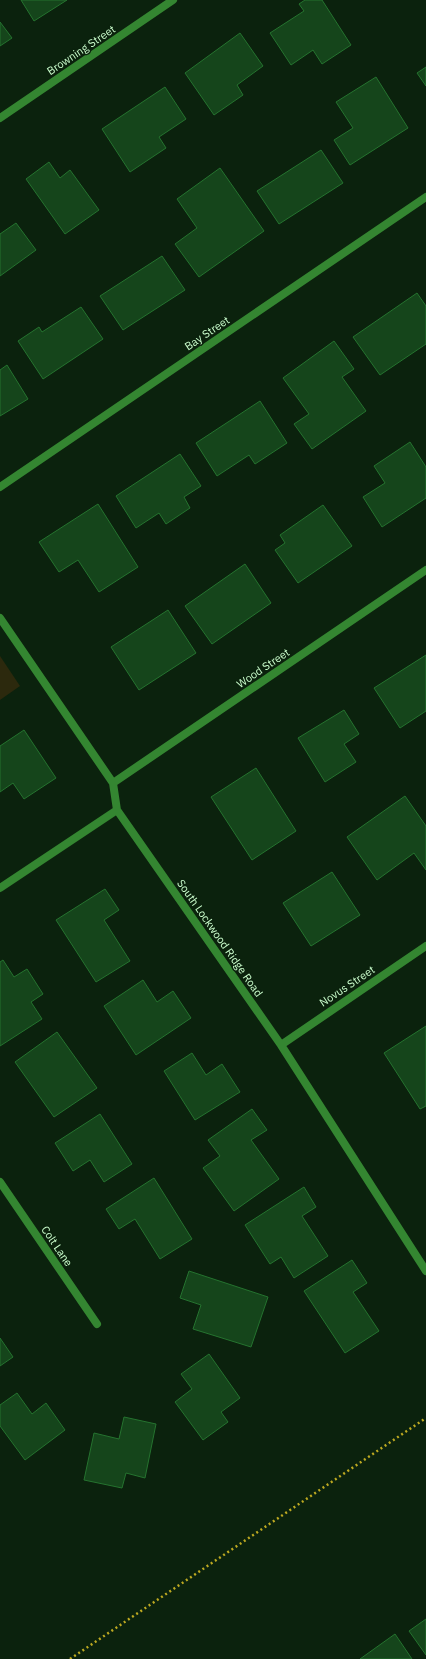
<svg xmlns="http://www.w3.org/2000/svg" width="426" height="1659" font-family="'IBM Plex Sans',sans-serif">
	<style>
		.green { fill: #2c290d }
		.building { fill: #15451b; stroke: #25732f }
		.lines { fill: none; stroke-linecap: round; stroke-linejoin: round }
		.path { stroke: #bda921; stroke-width: 2.5; stroke-dasharray: 2 3; stroke-linecap: butt }
		.street { stroke: #348631; stroke-width: 8 }
		.labels { text-anchor: middle; dominant-baseline: central; stroke-width: 3; stroke-linejoin: round; paint-order: stroke }
		.street-label { font-size: 11px; fill: #ccffce; stroke: #0b220d }
	</style>
	<rect width="100%" height="100%" fill="#0b220d"/>
	<!-- green -->
	<path class="green" d="M 0,656 L 20,686 L 0,700 Z"/>
	<!-- building -->
	<path class="building" d="M 21,0 L 67,0 L 34,21 Z
		M 305,0 L 322,0 L 351,45 L 322,64 L 313,50 L 291,65 L 270,33 L 304,11 L 299,4 Z
		M 0,22 L 12,38 L 0,46 Z
		M 240,33 L 263,66 L 237,85 L 243,95 L 214,115 L 185,73 Z
		M 426,67 L 426,86 L 417,73 Z
		M 376,77 L 408,128 L 350,165 L 334,140 L 353,128 L 336,102 Z
		M 165,87 L 186,119 L 159,137 L 166,148 L 130,172 L 102,129 Z
		M 321,150 L 343,183 L 279,224 L 257,191 Z
		M 49,162 L 60,178 L 70,170 L 99,210 L 65,234 L 26,179 Z
		M 220,168 L 264,231 L 199,277 L 175,244 L 197,228 L 177,199 Z
		M 16,223 L 36,250 L 0,276 L 0,234 Z
		M 162,256 L 185,290 L 123,330 L 100,296 Z
		M 417,293 L 426,306 L 426,344 L 380,375 L 353,337 Z
		M 81,307 L 103,339 L 43,379 L 18,341 L 39,327 L 42,332 Z
		M 334,341 L 354,369 L 342,377 L 366,411 L 312,449 L 294,424 L 309,414 L 283,378 Z
		M 7,365 L 28,399 L 0,416 L 0,370 Z
		M 260,401 L 287,443 L 255,464 L 249,455 L 217,476 L 196,443 Z
		M 410,442 L 426,467 L 426,498 L 382,527 L 363,497 L 385,483 L 374,466 Z
		M 180,454 L 201,486 L 184,497 L 190,508 L 166,524 L 159,513 L 136,528 L 116,496 Z
		M 98,504 L 138,567 L 99,592 L 78,560 L 59,572 L 39,542 Z
		M 323,505 L 352,546 L 298,583 L 275,550 L 285,543 L 280,535 Z
		M 245,564 L 271,603 L 212,644 L 185,606 Z
		M 168,610 L 196,653 L 139,690 L 111,647 Z
		M 426,655 L 426,711 L 400,728 L 374,688 Z
		M 344,710 L 359,734 L 344,744 L 356,762 L 325,782 L 298,738 Z
		M 24,730 L 56,778 L 24,799 L 13,783 L 0,792 L 0,746 Z
		M 256,768 L 296,831 L 252,860 L 211,797 Z
		M 405,796 L 426,826 L 426,870 L 414,853 L 377,880 L 347,837 Z
		M 332,872 L 360,915 L 311,946 L 283,903 Z
		M 105,889 L 119,910 L 104,920 L 130,961 L 96,982 L 56,920 Z
		M 3,960 L 14,977 L 27,969 L 43,994 L 31,1002 L 42,1019 L 0,1046 L 0,962 Z
		M 143,980 L 157,1002 L 173,991 L 191,1018 L 136,1055 L 104,1006 Z
		M 426,1026 L 426,1106 L 420,1109 L 384,1053 Z
		M 57,1032 L 97,1088 L 54,1117 L 15,1062 Z
		M 192,1053 L 206,1075 L 222,1064 L 240,1092 L 195,1120 L 164,1071 Z
		M 252,1109 L 267,1130 L 251,1140 L 279,1179 L 234,1211 L 203,1168 L 220,1156 L 208,1140 Z
		M 100,1114 L 132,1164 L 104,1182 L 90,1160 L 73,1171 L 55,1143 Z
		M 154,1178 L 192,1239 L 160,1259 L 135,1219 L 119,1229 L 106,1209 Z
		M 304,1187 L 316,1207 L 302,1216 L 328,1256 L 294,1278 L 281,1257 L 270,1264 L 245,1225 Z
		M 352,1260 L 367,1283 L 353,1292 L 379,1331 L 345,1353 L 304,1291 Z
		M 189,1271 L 268,1297 L 251,1347 L 193,1329 L 201,1305 L 180,1298 Z
		M 0,1338 L 13,1357 L 0,1366 Z
		M 209,1354 L 240,1398 L 221,1412 L 228,1422 L 203,1440 L 175,1402 L 192,1389 L 181,1374 Z
		M 17,1393 L 32,1414 L 46,1403 L 65,1430 L 25,1460 L 0,1426 L 0,1405 Z
		M 124,1417 L 156,1424 L 145,1478 L 126,1473 L 122,1488 L 84,1480 L 94,1433 L 119,1439 Z
		M 426,1619 L 426,1655 L 409,1631 Z
		M 395,1634 L 412,1659 L 360,1659 Z"/>
	<g class="lines">
		<!-- path -->
		<path class="path" d="M 70,1659 L 426,1418"/>
		<!-- street -->
		<path class="street" d="M 0,118 L 173,0
			M 0,487 L 426,197
			M 0,618 L 113,783 L 117,810 L 281,1045 L 426,1271
			M 113,783 L 426,570
			M 0,888 L 117,810
			M 281,1045 L 426,946
			M 0,1182 L 97,1324"/>
	</g>
	<g class="labels">
		<!-- street labels -->
		<g class="street-label">
			<text transform="translate(81 50) rotate(-34)">Browning Street</text>
			<text transform="translate(207 333) rotate(-34)">Bay Street</text>
			<text transform="translate(263 668) rotate(-34)">Wood Street</text>
			<text transform="translate(220 938) rotate(55)">South Lockwood Ridge Road</text>
			<text transform="translate(347 986) rotate(-34)">Novus Street</text>
			<text transform="translate(57 1246) rotate(56)">Colt Lane</text>
		</g>
	</g>
</svg>
